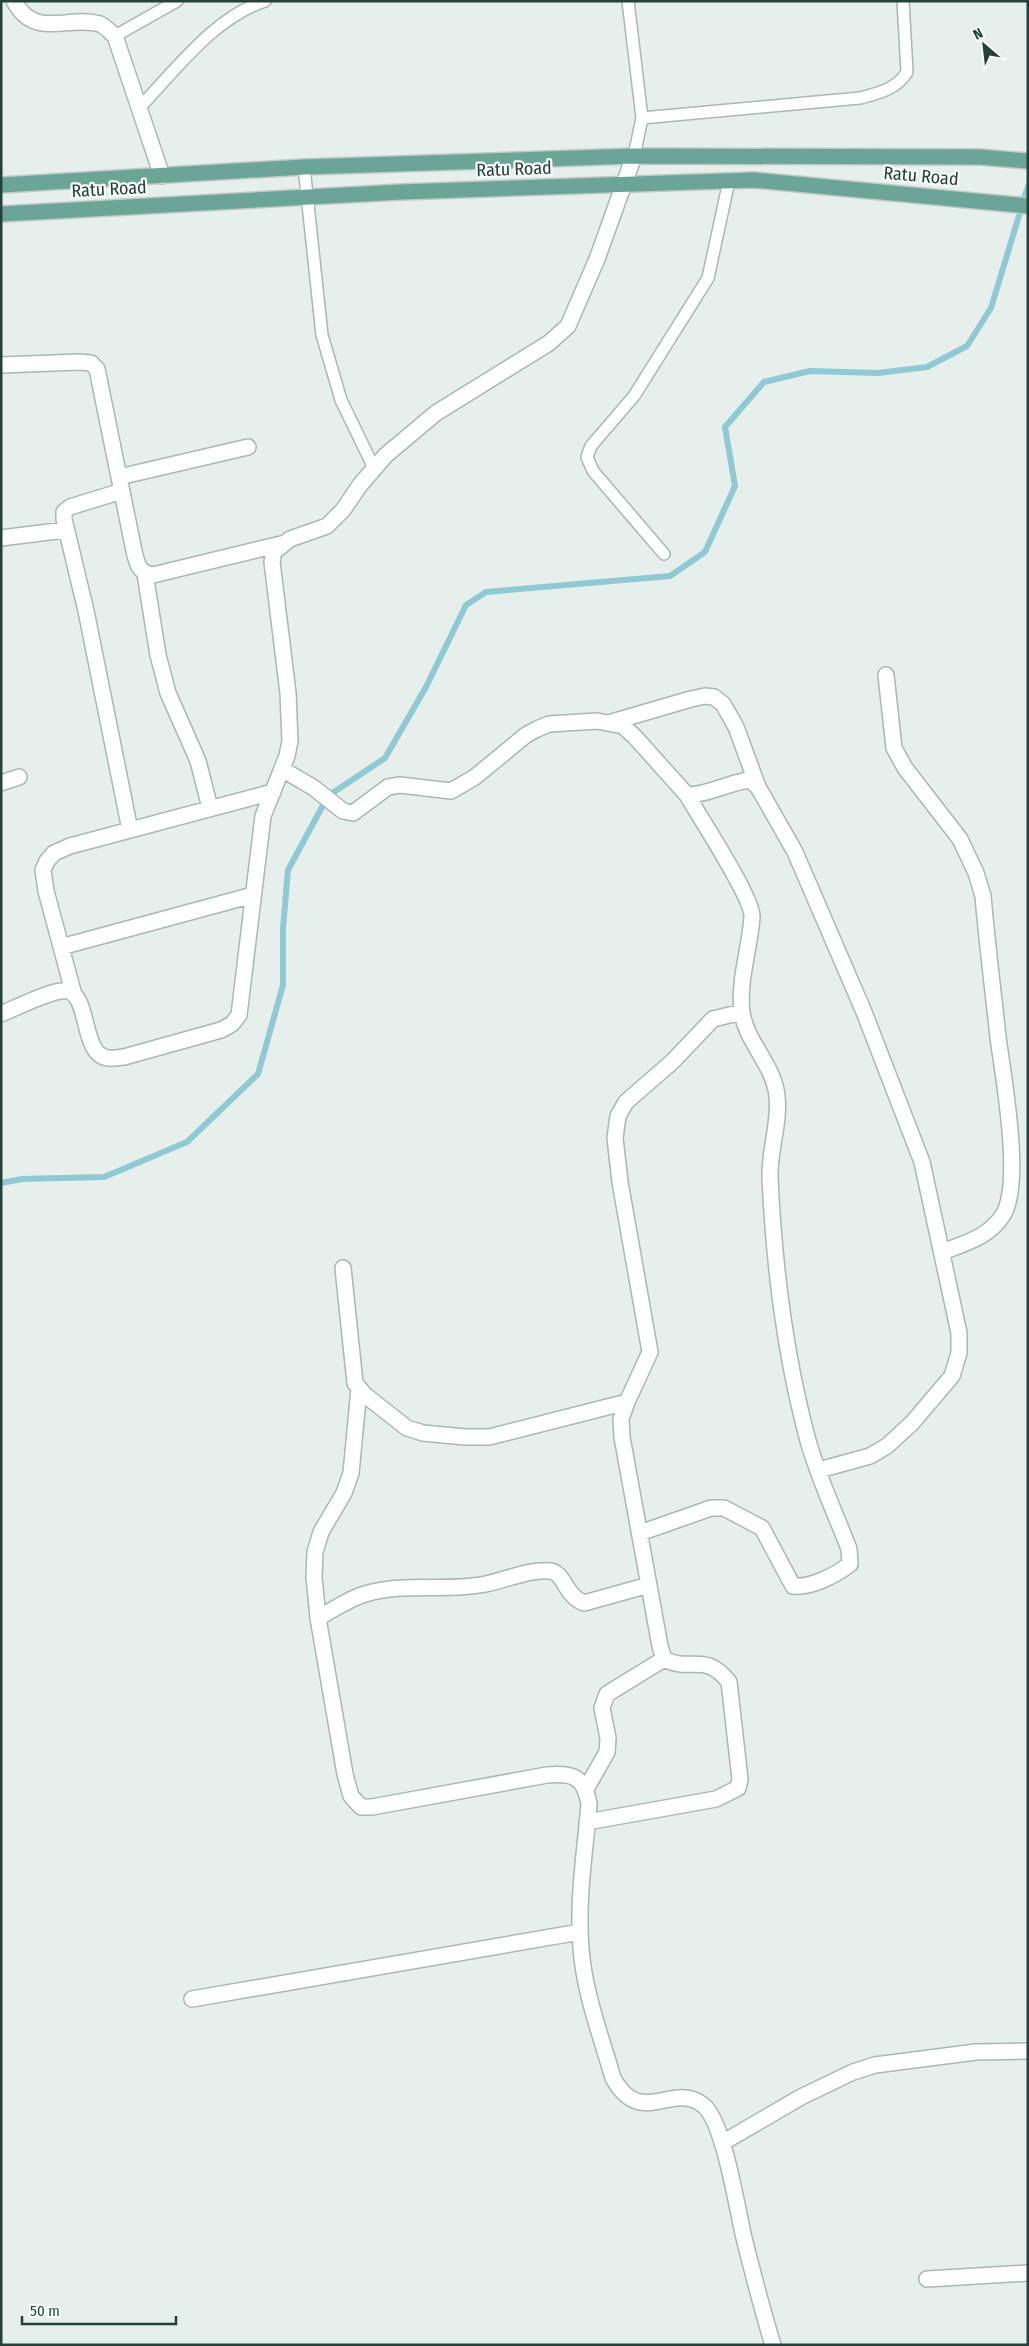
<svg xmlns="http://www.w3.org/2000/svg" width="1029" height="2346" font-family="'Fira Sans Condensed',sans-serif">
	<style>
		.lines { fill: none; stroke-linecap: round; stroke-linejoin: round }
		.stream { stroke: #8ec9d4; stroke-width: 6 }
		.service-casing { stroke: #a8b8b2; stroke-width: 14 }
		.minor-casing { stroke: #a8b8b2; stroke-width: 18 }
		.primary-casing { stroke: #c2cac8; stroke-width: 18 }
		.service { stroke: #fff; stroke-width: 11 }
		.minor { stroke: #fff; stroke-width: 15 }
		.primary { stroke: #6aa596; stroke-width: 15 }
		.labels { text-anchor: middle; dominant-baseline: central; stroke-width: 4.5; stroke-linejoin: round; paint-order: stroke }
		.street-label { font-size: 18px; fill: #24423a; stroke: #f7fbf9 }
	</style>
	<rect width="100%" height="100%" fill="#e6efeb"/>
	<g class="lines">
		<!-- stream -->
		<path class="stream" d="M 1,1183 L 22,1179 L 104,1177 L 187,1142 L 258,1074 L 283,985 L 283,928 L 288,870 L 328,796 L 385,758 L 426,687 L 466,605 L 486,592 L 670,576 L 705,552 L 735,486 L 725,427 L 764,382 L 810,371 L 878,373 L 927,367 L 967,346 L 991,308 L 1028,186"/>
		<!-- service casing -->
		<g class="service-casing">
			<path id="service" d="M 628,1 L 642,118 L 634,156
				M 115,36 L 177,1
				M 138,109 C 175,71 214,17 265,1
				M 642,118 L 860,98 C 879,93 897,89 907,72 L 903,1
				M 304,167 L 322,335 L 341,400 L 374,468
				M 664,554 L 593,471 L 587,457 L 591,446 L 634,396 L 708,278 L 729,181"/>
		</g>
		<!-- minor casing -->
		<g class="minor-casing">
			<path id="minor" d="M 14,1 C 35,40 67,15 100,24 C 105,26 111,33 115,36 L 162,176
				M 1,365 L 79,362 L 91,363 L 97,369 L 134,551 C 137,564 139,573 153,575 L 281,544
				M 119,477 L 248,447
				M 122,491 L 70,507 L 64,512 L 64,519 L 86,611 L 130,830
				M 1,538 L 65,530
				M 145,574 L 158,655 L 168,693 L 198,761 L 210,808
				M 886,675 L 894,748 L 905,768 L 960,839 L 976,873 L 983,896 C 987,943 993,990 998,1037 C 1003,1076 1023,1183 1003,1215 C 989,1237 966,1243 942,1252
				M 612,722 L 691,699 L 705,696 L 714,697 L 723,704 L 736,727 L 758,787
				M 282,769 L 314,788 L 343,811 L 353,813 L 388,787 L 400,785 L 451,791 L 475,777 L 526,735 L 537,729 L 549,724 L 597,721 L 623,726 L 635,737 L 687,795 C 709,795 729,782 750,780 L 758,787 L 795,852 L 864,1012 L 922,1162 L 959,1333 L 959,1353 L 952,1376 L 912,1423 L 887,1446 L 870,1456 L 819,1470
				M 1,783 L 19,777
				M 61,947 L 253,895
				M 74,995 L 46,891 L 43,870 L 47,861 L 54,853 L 70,846 L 273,792
				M 1,1014 C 16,1008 54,988 68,991 C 90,996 81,1055 108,1058 C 113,1059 119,1057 124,1057 L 221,1030 L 232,1024 L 239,1015 L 263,816 L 287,756 L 290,741 L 288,693 L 272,562 L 274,552 L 290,539 L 327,526 L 343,510 L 360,485 L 386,455 L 436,413 L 549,343 L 568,326 L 597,259 L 634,156
				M 343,1268 L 355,1383 L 365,1395 L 407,1428 L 423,1433 L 465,1437 L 489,1437 L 627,1402
				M 359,1389 L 351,1473 L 344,1493 L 321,1532 L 315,1552 L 314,1577 L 318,1618 L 345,1774 L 351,1796 L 361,1807 L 372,1807 L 547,1775 C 573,1773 584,1776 589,1804 C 585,1852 577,1900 581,1948 C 584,1992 601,2036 613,2078 C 641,2129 672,2081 703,2105 C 724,2121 737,2209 744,2238 C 753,2274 762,2309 773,2345
				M 640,1533 L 711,1508 L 724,1508 L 762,1528 L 793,1586 C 811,1588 836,1575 850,1564 L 849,1549 C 835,1512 817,1475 807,1437 C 785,1354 774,1265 770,1178 C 769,1150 780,1124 777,1096 C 774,1065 746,1042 742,1012 C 738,981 750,948 752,917 C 753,898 699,816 687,795
				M 318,1618 C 333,1610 348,1599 365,1594 C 404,1582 447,1592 486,1584 C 506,1580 529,1569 550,1571 C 565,1573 564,1595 584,1603 L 649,1585
				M 586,1789 L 607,1752 L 608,1738 L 602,1708 L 607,1694 L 664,1659
				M 587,1822 L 716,1799 L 738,1788 L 740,1779 L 729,1682 C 704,1651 691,1673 664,1659 L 660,1646 L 622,1437 L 621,1419 L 627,1402 L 650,1352 L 620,1182 L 615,1138 L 618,1116 L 626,1102 L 672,1062 L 713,1019 L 742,1012
				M 192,1999 L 580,1932
				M 722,2143 L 801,2097 L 853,2072 L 875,2065 L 976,2052 L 1028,2051
				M 927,2279 L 1028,2273"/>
		</g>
		<!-- primary casing -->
		<g class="primary-casing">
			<path id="primary" d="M 1,185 L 304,167 L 634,156 L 980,157 L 1028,161
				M 1,214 L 401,192 L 754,180 L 1028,206"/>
		</g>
		<!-- service -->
		<use href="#service" class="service"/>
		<!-- minor -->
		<use href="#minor" class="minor"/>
		<!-- primary -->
		<use href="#primary" class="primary"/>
	</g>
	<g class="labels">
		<!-- street labels -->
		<g class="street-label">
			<text transform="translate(514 169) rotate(-2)">Ratu Road</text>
			<text transform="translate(921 176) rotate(5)">Ratu Road</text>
			<text transform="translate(109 189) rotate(-3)">Ratu Road</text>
		</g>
	</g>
	<!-- border -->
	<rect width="1029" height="2346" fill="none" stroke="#24423a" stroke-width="5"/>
	<!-- north arrow -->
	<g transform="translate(984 45) rotate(332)" stroke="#f7fbf9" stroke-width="4" paint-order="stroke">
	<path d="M0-4L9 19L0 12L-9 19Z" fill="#24423a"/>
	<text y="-8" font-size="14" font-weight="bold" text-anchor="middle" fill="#24423a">N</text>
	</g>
	<!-- scale -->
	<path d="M22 2316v8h154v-8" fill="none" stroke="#24423a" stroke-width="2.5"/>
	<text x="30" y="2316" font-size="15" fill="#24423a" stroke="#f7fbf9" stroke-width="4" paint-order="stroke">50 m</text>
</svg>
